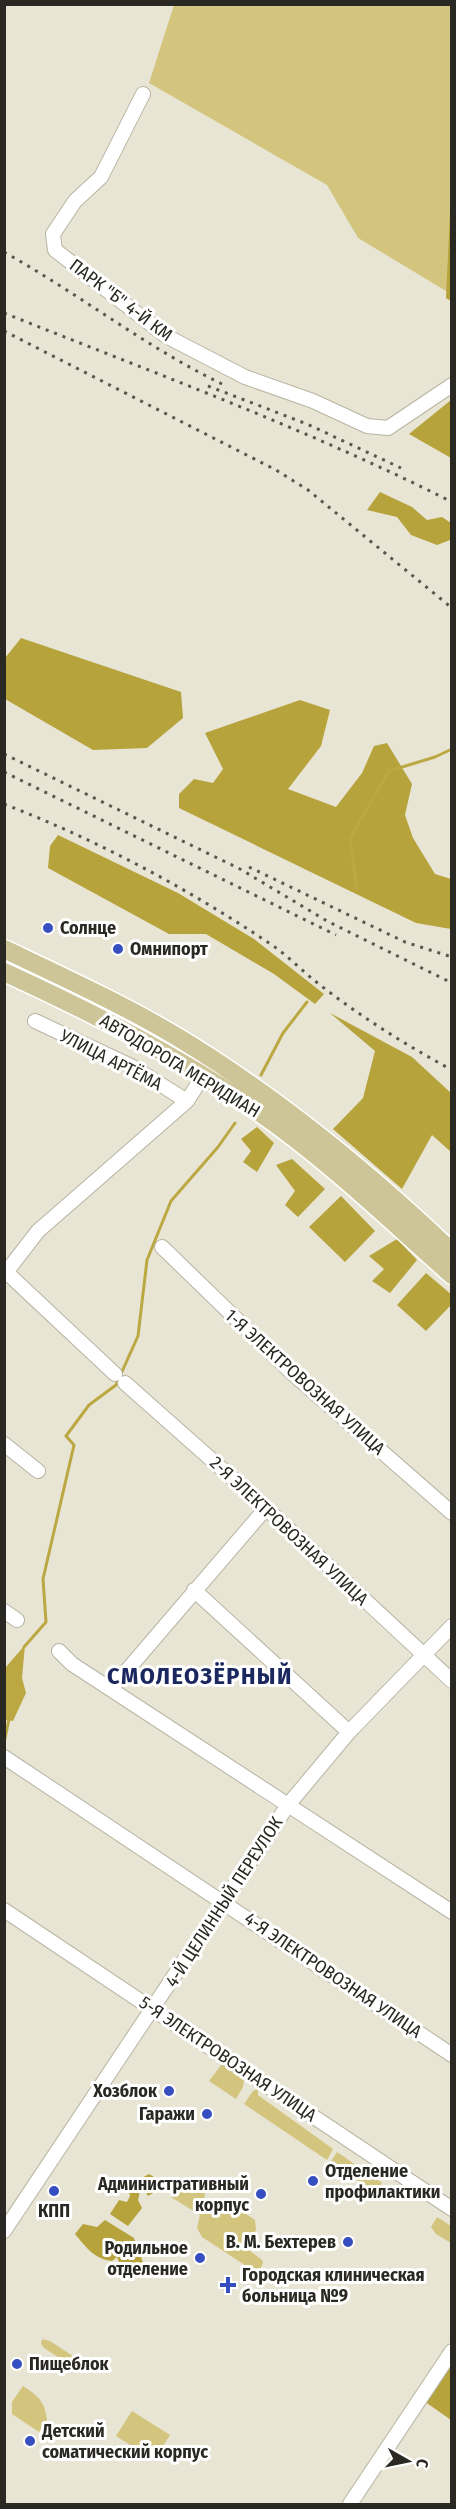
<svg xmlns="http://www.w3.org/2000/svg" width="456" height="2509" font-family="'Fira Sans Condensed',sans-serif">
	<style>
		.green { fill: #d3c57e }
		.forest { fill: #b7a33c }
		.water { fill: #bca842 }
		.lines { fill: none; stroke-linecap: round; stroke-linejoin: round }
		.stream { stroke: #bca842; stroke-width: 3 }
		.minor-casing { stroke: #b7b4a3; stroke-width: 16 }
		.major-casing { stroke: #fff; stroke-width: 21 }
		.minor { stroke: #fff; stroke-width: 14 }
		.major { stroke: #cdc598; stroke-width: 18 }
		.rail { stroke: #59584f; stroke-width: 3; stroke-dasharray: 3 6; stroke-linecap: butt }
		.poi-dot { fill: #364ebf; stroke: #fff; stroke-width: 2 }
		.labels { text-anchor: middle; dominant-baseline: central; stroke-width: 6; stroke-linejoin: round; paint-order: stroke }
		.street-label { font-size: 18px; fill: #292822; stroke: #fff }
		.poi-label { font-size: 18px; font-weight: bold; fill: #292822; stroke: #fff; text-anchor: start }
		.district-label { font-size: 24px; font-weight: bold; letter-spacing: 1.5px; fill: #1b2860; stroke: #fff }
	</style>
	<rect width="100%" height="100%" fill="#e8e5d4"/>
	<!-- green -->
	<path class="green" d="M 174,5 L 451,5 L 451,294 L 358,238 L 327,185 L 149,83 Z
		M 222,2064 L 244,2080 L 243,2087 L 236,2099 L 209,2081 Z
		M 258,2089 L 258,2095 L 333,2149 L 327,2160 L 244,2104 L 253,2091 Z
		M 337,2152 L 382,2183 L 376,2193 L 330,2163 Z
		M 189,2177 L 206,2188 L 204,2199 L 225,2213 L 231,2204 L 255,2220 L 256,2230 L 245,2247 L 262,2260 L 263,2263 L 260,2270 L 254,2271 L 202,2237 L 197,2228 L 200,2215 L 171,2197 L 182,2181 Z
		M 437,2217 L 451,2226 L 451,2243 L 436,2234 L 431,2227 Z
		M 42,2339 L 50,2341 L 82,2362 L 84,2370 L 78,2370 L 44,2348 L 41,2344 Z
		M 23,2386 C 38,2396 45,2401 47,2420 L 39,2432 L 12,2414 L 12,2402 Z
		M 132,2411 L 170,2435 L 154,2460 L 116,2436 Z"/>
	<!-- forest -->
	<path class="forest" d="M 451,190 L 452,301 L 451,301 L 446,298 Z
		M 451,400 L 451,458 L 409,434 Z
		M 380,492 L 412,507 L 427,520 L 442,517 L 451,523 L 450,540 L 437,545 L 411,535 L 397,517 L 367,510 Z
		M 21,638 L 181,692 L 183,718 L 147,748 L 93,750 L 5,699 L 5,658 Z
		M 300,700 L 330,710 L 321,746 L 288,789 L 336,807 L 362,773 L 374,746 L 387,743 L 412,784 L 405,815 L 413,838 L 435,874 L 451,879 L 451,929 L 416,923 L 179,808 L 179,794 L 194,779 L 213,783 L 223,769 L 205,733 Z
		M 58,835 L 178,893 L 254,939 L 324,994 L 315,1004 L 274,974 L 206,934 L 169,934 L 48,868 L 50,846 Z
		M 330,1013 L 412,1057 L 451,1093 L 451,1152 L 432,1135 L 402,1189 L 333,1129 L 363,1098 L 375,1051 Z
		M 257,1127 L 274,1143 L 257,1172 L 243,1162 L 251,1151 L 241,1139 Z
		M 292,1159 L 325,1189 L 298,1217 L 285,1205 L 295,1191 L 276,1165 Z
		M 341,1196 L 375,1231 L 345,1262 L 309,1227 Z
		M 397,1239 L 417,1260 L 390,1293 L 372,1281 L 384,1269 L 369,1256 Z
		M 426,1273 L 452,1295 L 451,1305 L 426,1331 L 397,1305 Z
		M 149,2174 L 162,2182 L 158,2190 L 148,2196 L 145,2191 L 140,2191 L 138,2200 L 142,2208 L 128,2226 L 110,2214 L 119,2200 L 127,2202 L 130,2196 L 127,2186 Z
		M 105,2220 L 134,2238 L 144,2265 L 129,2271 L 122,2270 L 117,2257 L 112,2261 C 94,2259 86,2247 75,2234 L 83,2224 L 97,2227 Z
		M 451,2361 L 451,2420 L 424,2401 Z"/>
	<!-- water -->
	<path class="water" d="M 25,1645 L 22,1678 L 26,1693 L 13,1721 L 5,1720 L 5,1668 Z"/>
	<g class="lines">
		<!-- stream -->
		<path class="stream" d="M 357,889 L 350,838 L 389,771 L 435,757 L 452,749
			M 261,1075 L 283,1033 L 307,1002
			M 24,1647 L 46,1622 L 43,1579 L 74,1445 L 66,1436 L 89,1405 L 116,1385 L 138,1336 L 147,1260 L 171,1201 L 218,1147 L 235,1123
			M 4,1743 L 9,1719"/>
		<!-- minor casing -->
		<g class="minor-casing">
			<path id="minor" d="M 143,94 L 101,177 L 75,201 L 53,234 L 55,250 L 166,336 L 245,377 L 313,401 L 367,426 L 388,428 L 452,385
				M 35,1021 L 131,1066 L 187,1101
				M 162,1247 L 292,1373 L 452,1513
				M 4,1270 L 115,1374
				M 4,1275 L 38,1231 L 187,1101 L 203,1076
				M 125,1383 L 266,1508 L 452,1681
				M 4,1444 L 38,1471
				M 194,1590 L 349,1732
				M 4,1611 L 17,1620
				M 59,1651 L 72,1664 L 452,1912
				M 111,1689 L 266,1508
				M 4,1757 L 452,2055
				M 4,1910 L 452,2209
				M 4,2231 L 288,1805 L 349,1732 L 452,1626
				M 350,2504 L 452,2351"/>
		</g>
		<!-- major casing -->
		<g class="major-casing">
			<path id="major" d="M 4,949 C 63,977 124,1005 179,1038 C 278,1098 368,1172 452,1252
				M 4,972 C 91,1012 178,1056 256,1110 C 326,1158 388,1218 452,1275"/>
		</g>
		<!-- minor -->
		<use href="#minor" class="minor"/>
		<!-- major -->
		<use href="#major" class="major"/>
		<!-- rail -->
		<path class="rail" d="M 4,252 C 79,294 146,347 222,384
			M 4,313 C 154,373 308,429 452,502
			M 4,331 L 276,470 L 308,490 L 452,608
			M 208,386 L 307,424 L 401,468
			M 4,754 L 240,869 L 327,921 L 452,983
			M 4,772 L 336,935
			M 4,804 C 97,840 187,888 269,943 C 286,954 300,969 315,981 C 358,1015 404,1044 452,1070
			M 249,867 L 405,942 L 452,957"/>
	</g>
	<!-- markers -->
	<g class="poi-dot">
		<circle cx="48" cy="928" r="6"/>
		<circle cx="118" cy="949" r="6"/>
		<circle cx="169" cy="2091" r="6"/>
		<circle cx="207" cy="2114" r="6"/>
		<circle cx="313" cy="2181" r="6"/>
		<circle cx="54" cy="2191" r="6"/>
		<circle cx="261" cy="2194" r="6"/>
		<circle cx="348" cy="2242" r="6"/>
		<circle cx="200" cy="2258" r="6"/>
		<path d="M225 2276h6v6h6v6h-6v6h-6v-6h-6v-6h6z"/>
		<circle cx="17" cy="2364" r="6"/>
		<circle cx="30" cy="2441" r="6"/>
	</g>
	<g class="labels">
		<!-- street labels -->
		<g class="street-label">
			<text transform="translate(121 300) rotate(37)">ПАРК "Б" 4-Й КМ</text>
			<text transform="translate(111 1060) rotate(27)">УЛИЦА АРТЁМА</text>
			<text transform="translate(180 1066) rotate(31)">АВТОДОРОГА МЕРИДИАН</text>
			<text transform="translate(305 1382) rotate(42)">1-Я ЭЛЕКТРОВОЗНАЯ УЛИЦА</text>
			<text transform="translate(289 1531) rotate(43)">2-Я ЭЛЕКТРОВОЗНАЯ УЛИЦА</text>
			<text transform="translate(224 1902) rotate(-57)">4-Й ЦЕЛИННЫЙ ПЕРЕУЛОК</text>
			<text transform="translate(333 1975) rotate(34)">4-Я ЭЛЕКТРОВОЗНАЯ УЛИЦА</text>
			<text transform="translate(228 2059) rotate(34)">5-Я ЭЛЕКТРОВОЗНАЯ УЛИЦА</text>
		</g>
		<!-- poi labels -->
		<g class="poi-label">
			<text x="60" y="928">Солнце</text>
			<text x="130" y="949">Омнипорт</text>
			<text x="157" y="2091" text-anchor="end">Хозблок</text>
			<text x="195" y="2114" text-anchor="end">Гаражи</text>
			<text x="325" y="2171">Отделение<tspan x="325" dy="21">профилактики</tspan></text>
			<text x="249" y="2184" text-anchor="end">Административный<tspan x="249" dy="21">корпус</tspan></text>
			<text x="54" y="2211" text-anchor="middle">КПП</text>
			<text x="336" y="2242" text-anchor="end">В. М. Бехтерев</text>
			<text x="188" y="2248" text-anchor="end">Родильное<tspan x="188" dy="21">отделение</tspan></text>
			<text x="242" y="2275">Городская клиническая<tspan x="242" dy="21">больница №9</tspan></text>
			<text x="29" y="2364">Пищеблок</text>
			<text x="42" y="2431">Детский<tspan x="42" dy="21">соматический корпус</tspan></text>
		</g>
		<!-- district labels -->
		<g class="district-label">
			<text x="200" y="1676">СМОЛЕОЗЁРНЫЙ</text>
		</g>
	</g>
	<!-- border -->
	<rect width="456" height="2509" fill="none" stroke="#292822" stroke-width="12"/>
	<!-- north arrow -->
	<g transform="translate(408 2461) rotate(99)" stroke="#ffffff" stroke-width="4.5" paint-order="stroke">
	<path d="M0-4.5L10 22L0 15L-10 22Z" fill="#292822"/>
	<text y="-9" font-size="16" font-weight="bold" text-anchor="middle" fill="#292822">С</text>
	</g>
</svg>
